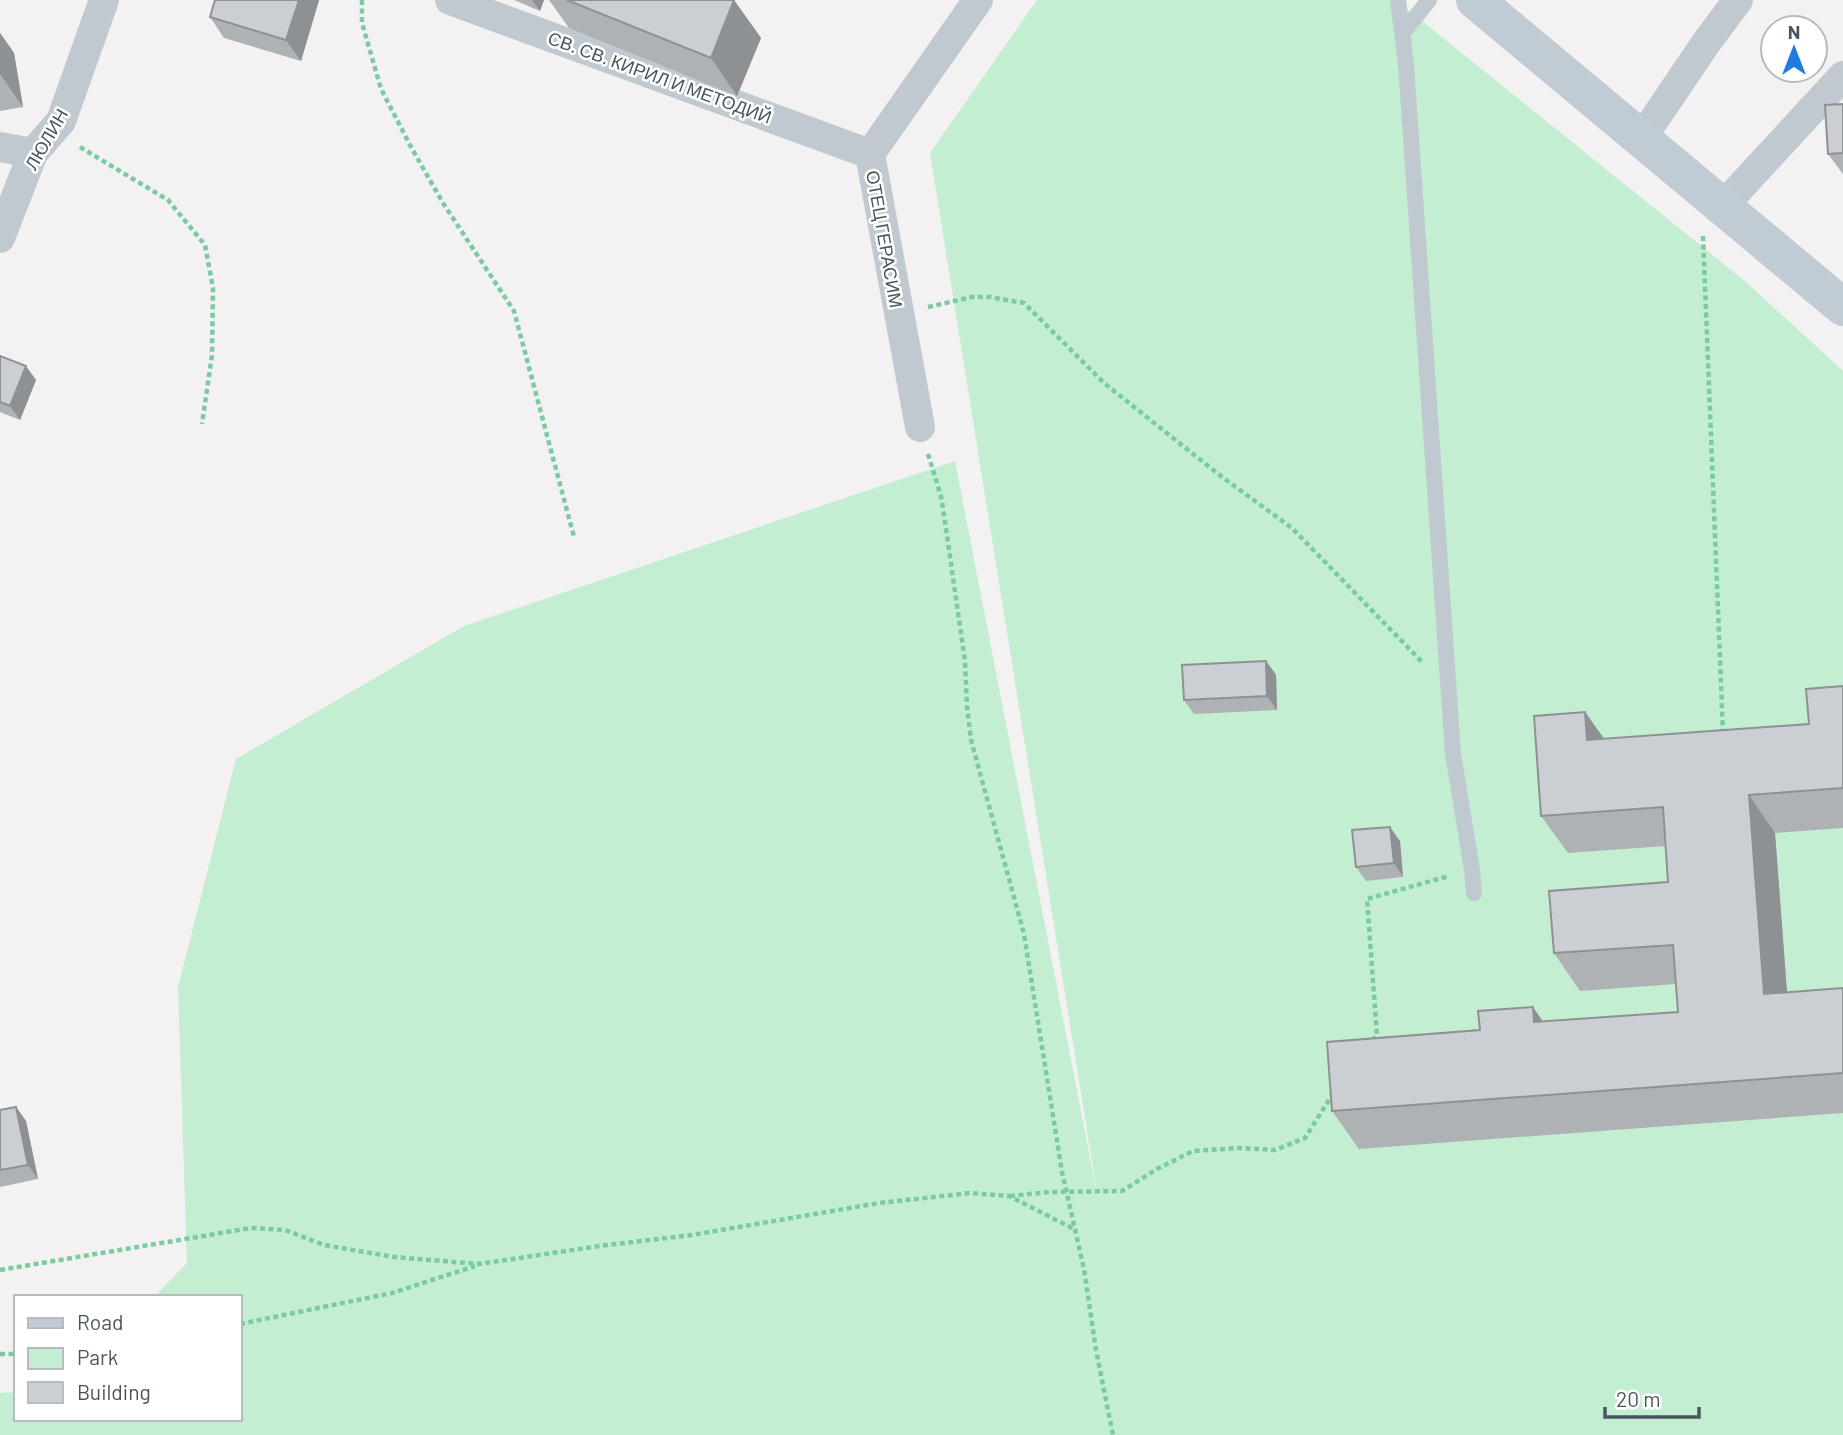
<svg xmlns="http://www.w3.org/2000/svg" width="1843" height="1435" font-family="Barlow,sans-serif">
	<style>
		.green { fill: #c3eed1 }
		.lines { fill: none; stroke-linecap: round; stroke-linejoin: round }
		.path { stroke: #7bcba0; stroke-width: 4.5; stroke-dasharray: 5 3.5; stroke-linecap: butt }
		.lane { stroke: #c0c9cf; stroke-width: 16 }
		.street { stroke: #c0c9cf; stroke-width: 30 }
		.secondary { stroke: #c0cbd4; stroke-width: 38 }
		.wall { fill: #afb2b5 }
		.shaded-wall { fill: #8e9194 }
		.building { fill: #cbcfd3; stroke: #8e9194; stroke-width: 2 }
		.labels { text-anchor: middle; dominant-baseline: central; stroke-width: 5; stroke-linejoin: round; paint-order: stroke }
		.street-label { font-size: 18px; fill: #4a565e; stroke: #fff }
	</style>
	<rect width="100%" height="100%" fill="#f3f1f2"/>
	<!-- green -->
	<path class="green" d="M 1037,0 L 1396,0 L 1746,282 L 1843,371 L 1843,1435 L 0,1435 L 0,1393 L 16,1392 L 16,1419 L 240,1419 L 240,1297 L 154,1297 L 187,1263 L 178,987 L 236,759 L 464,626 L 955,461 L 1098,1199 L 930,153 Z"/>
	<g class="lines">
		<!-- path -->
		<path class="path" d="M 362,0 L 362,23 L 381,89 L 411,147 L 443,203 L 514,311 L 574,537
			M 80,147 L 168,200 L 205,245 L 213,288 L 212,355 L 202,424
			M 1703,236 L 1723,734
			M 928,307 L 972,297 L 990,297 L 1024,303 L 1104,383 L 1222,477 L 1292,528 L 1422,662
			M 928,454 L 941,496 L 944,515 L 965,661 L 967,706 L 971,740 L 1024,934 L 1062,1172 L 1084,1269 L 1096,1350 L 1113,1435
			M 1373,1041 L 1377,1035 L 1367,899 L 1449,876
			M 1010,1196 L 1049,1192 L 1122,1191 L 1157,1169 L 1193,1151 L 1239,1148 L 1275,1150 L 1305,1138 L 1334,1092
			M 0,1270 L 251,1228 L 285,1230 L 324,1245 L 394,1257 L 479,1264 L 607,1245 L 692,1235 L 879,1203 L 970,1193 L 1009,1196 L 1076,1230
			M 240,1324 L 392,1293 L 475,1266
			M 0,1354 L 16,1354"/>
		<!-- lane -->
		<path class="lane" d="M 1398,0 L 1406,64 L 1453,754 L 1472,870 L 1474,893
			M 1402,34 L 1429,0"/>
		<!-- street -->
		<path class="street" d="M 450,0 L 870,154
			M 1641,139 L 1706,43 L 1738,0
			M 0,147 L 33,153
			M 1723,206 L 1843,76
			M 0,238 L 33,153 L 61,121 L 104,0
			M 920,427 L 870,154 L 978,0"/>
		<!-- secondary -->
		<path class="secondary" d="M 1475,0 L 1843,307"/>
	</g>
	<!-- wall -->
	<path class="wall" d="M 319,0 L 301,61 L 224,38 L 210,17 Z
		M 514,0 L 544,0 L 540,11 Z
		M 549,0 L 734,0 L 761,38 L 737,96 L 569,28 Z
		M 0,33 L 14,53 L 23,107 L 0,111 Z
		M 1843,104 L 1843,174 L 1828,154 Z
		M 0,356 L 36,380 L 20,420 L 0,412 Z
		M 1266,661 L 1276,675 L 1277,710 L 1194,714 L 1184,700 Z
		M 1843,686 L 1843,828 L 1775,833 L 1787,992 L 1843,988 L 1843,1113 L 1359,1149 L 1332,1111 L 1480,1030 L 1543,1021 L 1678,1012 L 1676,984 L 1580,991 L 1554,953 L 1668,882 L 1666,846 L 1568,853 L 1541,816 L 1585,712 L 1604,739 L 1809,724 Z
		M 1400,841 L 1403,877 L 1366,881 L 1356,867 Z
		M 16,1107 L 26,1121 L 38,1179 L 0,1187 L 0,1110 Z"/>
	<!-- shaded-wall -->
	<path class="shaded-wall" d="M 299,0 L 319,0 L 301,61 L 286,40 Z
		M 532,0 L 544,0 L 540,11 Z
		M 734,0 L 761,38 L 737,96 L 711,58 Z
		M 0,33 L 14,53 L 23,107 L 0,74 Z
		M 26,366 L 36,380 L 20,420 L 10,406 Z
		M 1266,661 L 1276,675 L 1277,710 L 1267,696 Z
		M 1585,712 L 1612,750 L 1587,740 Z
		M 1749,795 L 1775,833 L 1790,1032 L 1764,994 Z
		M 1390,827 L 1400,841 L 1403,877 L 1394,863 Z
		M 1533,1007 L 1559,1045 L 1534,1022 Z
		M 16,1107 L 26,1121 L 38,1179 L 28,1165 Z"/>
	<!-- building -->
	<path class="building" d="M 215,0 L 299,0 L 286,40 L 210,17 Z
		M 567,0 L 734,0 L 711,58 Z
		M 1843,104 L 1843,153 L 1828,154 L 1825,105 Z
		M 0,356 L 26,366 L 10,406 L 0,402 Z
		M 1266,661 L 1267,696 L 1184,700 L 1182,665 Z
		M 1843,686 L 1843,788 L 1749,795 L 1764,994 L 1843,988 L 1843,1073 L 1332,1111 L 1327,1042 L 1480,1030 L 1478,1011 L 1533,1007 L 1534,1022 L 1678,1012 L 1673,945 L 1554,953 L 1549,891 L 1668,882 L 1663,807 L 1541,816 L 1534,716 L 1585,712 L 1587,740 L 1809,724 L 1806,689 Z
		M 1390,827 L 1394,863 L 1356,867 L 1352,830 Z
		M 16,1107 L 28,1165 L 0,1170 L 0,1110 Z"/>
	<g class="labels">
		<!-- street labels -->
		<g class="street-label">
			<text transform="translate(660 77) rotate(20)">СВ. СВ. КИРИЛ И МЕТОДИЙ</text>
			<text transform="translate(46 139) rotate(-60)">ЛЮЛИН</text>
			<text transform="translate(885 239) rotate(80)">ОТЕЦ ГЕРАСИМ</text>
		</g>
	</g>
	<!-- legend -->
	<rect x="14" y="1295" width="228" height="126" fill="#ffffff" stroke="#b7bbbf" stroke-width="2"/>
	<rect x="28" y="1318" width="35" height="10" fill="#c0cbd4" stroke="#b7bbbf" stroke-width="2"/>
	<text x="77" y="1330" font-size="21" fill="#4a565e">Road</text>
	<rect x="28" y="1348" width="35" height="21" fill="#c3eed1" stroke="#b7bbbf" stroke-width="2"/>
	<text x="77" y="1365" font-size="21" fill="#4a565e">Park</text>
	<rect x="28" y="1382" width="35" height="21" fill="#cbcfd3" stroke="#b7bbbf" stroke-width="2"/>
	<text x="77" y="1400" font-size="21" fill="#4a565e">Building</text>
	<!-- north arrow -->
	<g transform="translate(1794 49)"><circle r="33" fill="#ffffff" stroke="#b7bbbf" stroke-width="2"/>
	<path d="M0-5L12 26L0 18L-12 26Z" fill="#207ddf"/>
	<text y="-10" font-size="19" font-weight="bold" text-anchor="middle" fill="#4a565e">N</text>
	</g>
	<!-- scale -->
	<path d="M1605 1407v10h94v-10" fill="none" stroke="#4a565e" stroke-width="3.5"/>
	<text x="1616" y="1407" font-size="21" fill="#4a565e" stroke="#ffffff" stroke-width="5" paint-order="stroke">20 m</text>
</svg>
